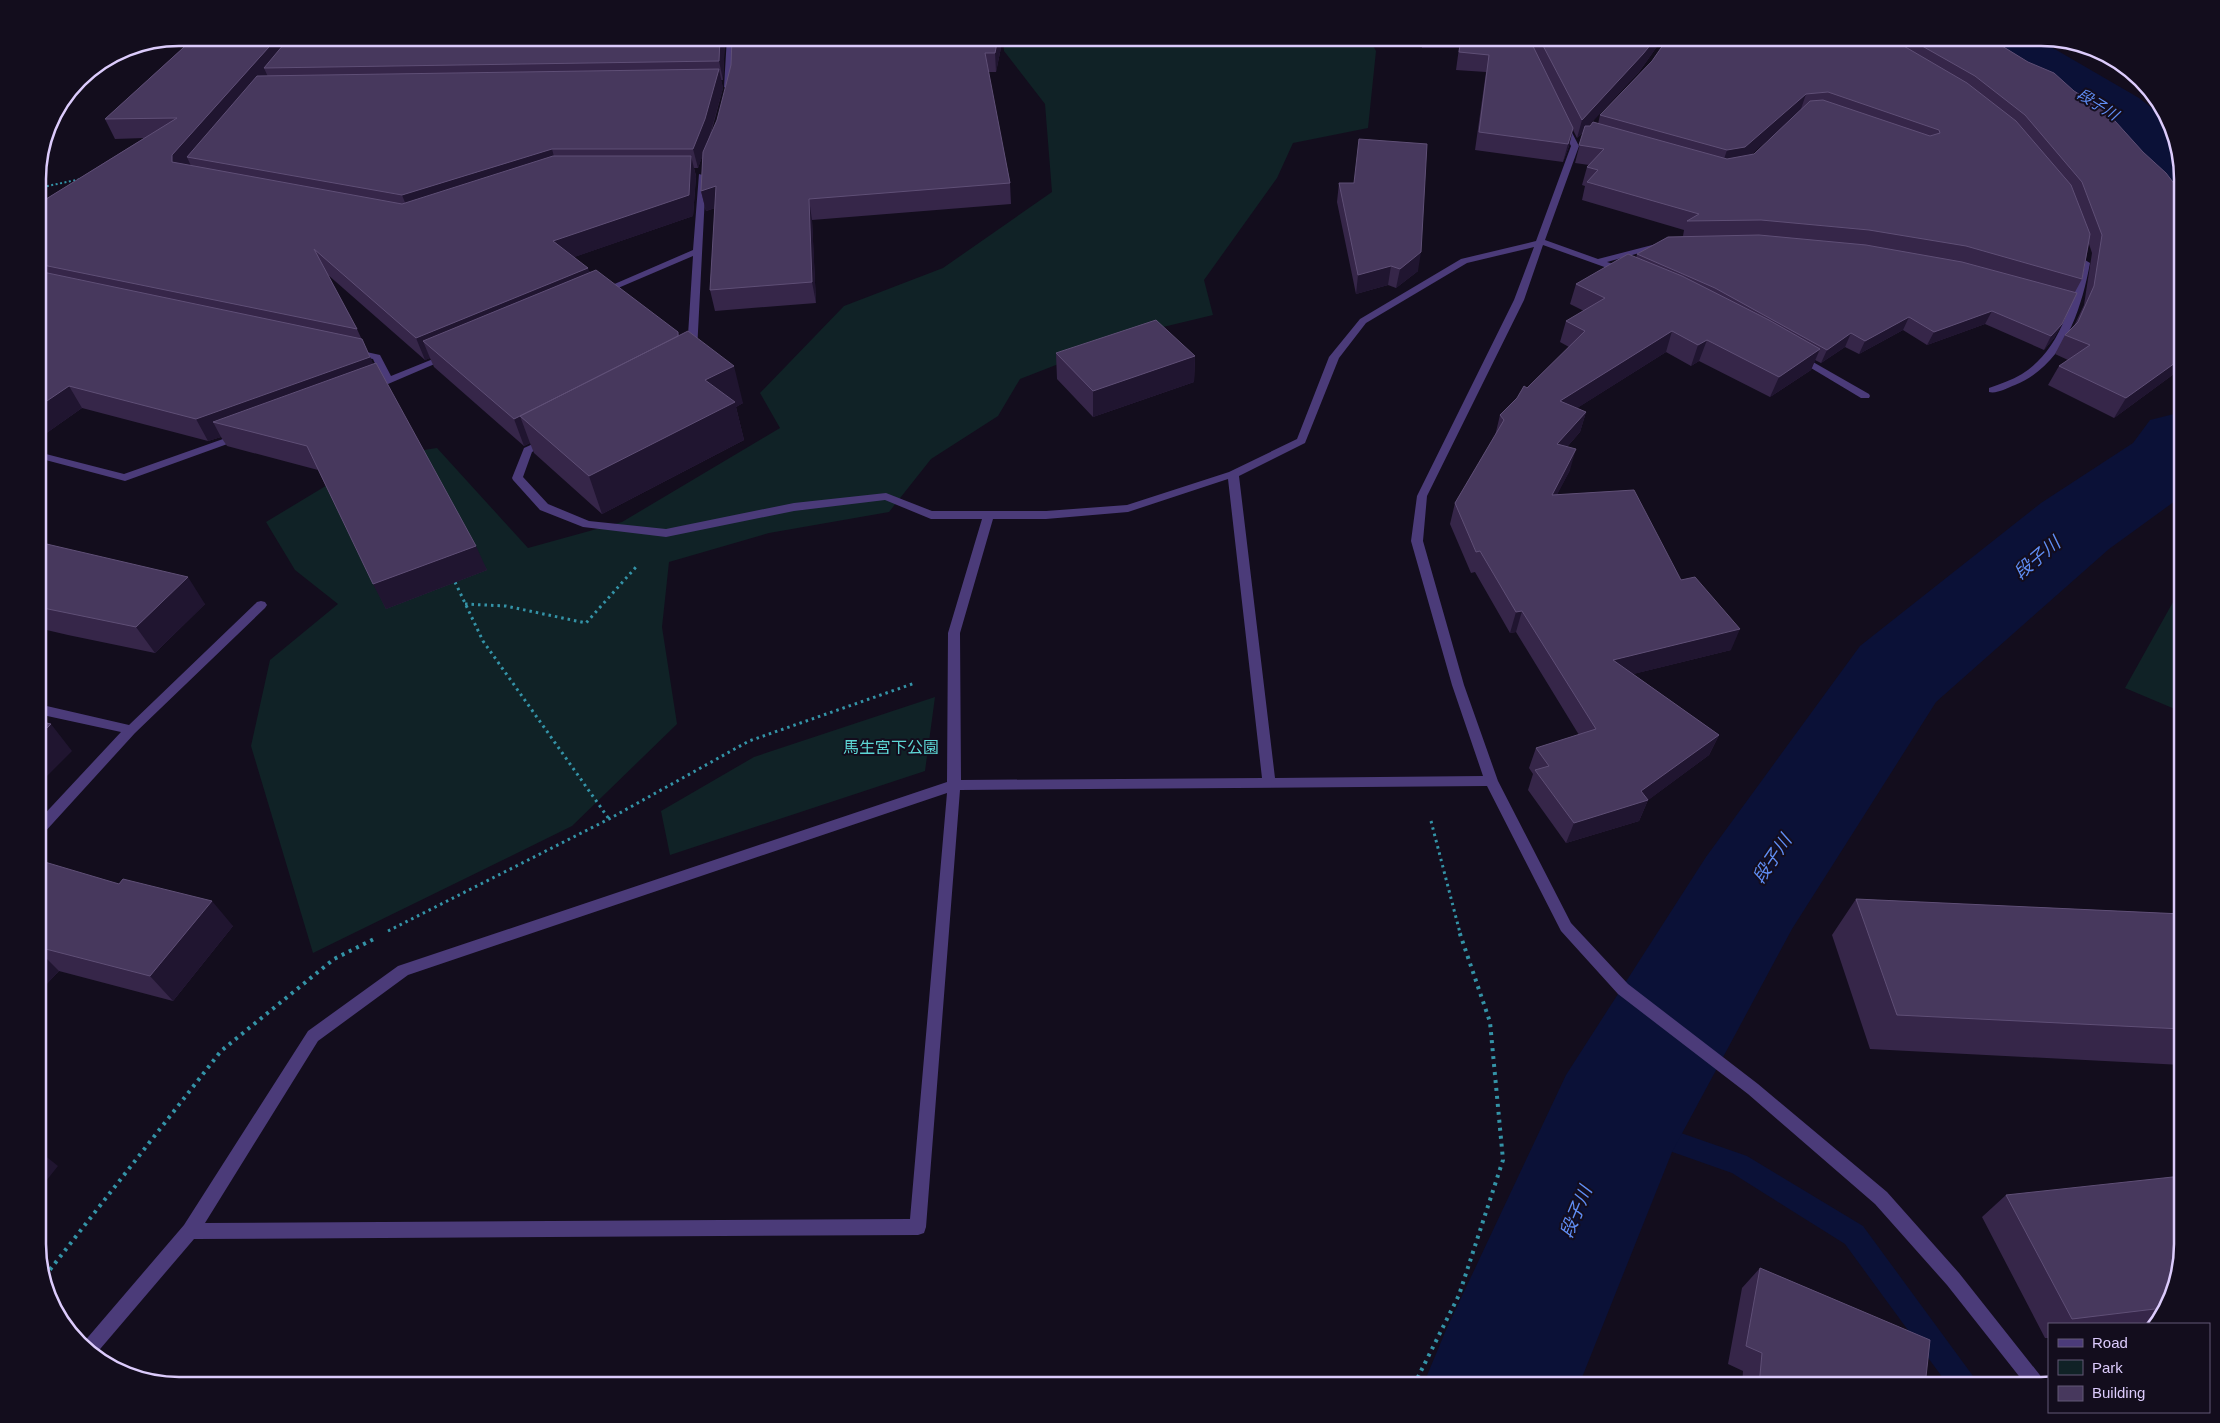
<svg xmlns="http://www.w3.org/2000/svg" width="2220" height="1423" font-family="Arial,'Noto Sans JP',sans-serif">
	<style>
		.green { fill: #102226 }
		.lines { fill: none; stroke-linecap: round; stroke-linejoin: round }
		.stream { fill: #0b1137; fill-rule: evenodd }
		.river { fill: #0b1137; fill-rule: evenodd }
		.path-far2 { stroke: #3493a7; stroke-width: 2; stroke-dasharray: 2 2.5; stroke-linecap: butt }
		.path-far1 { stroke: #3493a7; stroke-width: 3; stroke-dasharray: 2.5 4; stroke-linecap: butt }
		.path { stroke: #3493a7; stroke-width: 4; stroke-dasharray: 3 5; stroke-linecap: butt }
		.minor { fill: #4b3b79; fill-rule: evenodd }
		.wall { fill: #362649; fill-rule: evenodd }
		.shaded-wall { fill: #201530 }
		.building { fill: #47385d; stroke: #5f4f76 }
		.labels { text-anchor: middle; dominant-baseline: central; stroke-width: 4; stroke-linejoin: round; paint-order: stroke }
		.far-water-label { font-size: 15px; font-style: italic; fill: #608ef5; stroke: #130d1d }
		.park-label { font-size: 16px; fill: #5dd6d4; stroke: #130d1d }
		.water-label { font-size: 18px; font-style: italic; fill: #608ef5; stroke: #130d1d }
		.rim { fill: none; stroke: #dccbfc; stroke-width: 2.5 }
	</style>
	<rect width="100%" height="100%" fill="#130d1d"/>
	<!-- green -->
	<path class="green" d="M 1003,38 L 1369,38 L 1376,51 L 1368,128 L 1293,143 L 1277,178 L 1204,280 L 1213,315 L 1138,333 L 1020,379 L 998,416 L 931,459 L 889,512 L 769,533 L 669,562 L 662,627 L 677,724 L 572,826 L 313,953 L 251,746 L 270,660 L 338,604 L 295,570 L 266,522 L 372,458 L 437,448 L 528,548 L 622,522 L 780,428 L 760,393 L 844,306 L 943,268 L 1052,192 L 1045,104 L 1004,51 Z
		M 2182,586 L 2182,712 L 2125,688 Z
		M 935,697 L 925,771 L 670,855 L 661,811 L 754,757 Z"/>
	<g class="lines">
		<!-- stream -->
		<path class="stream" d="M 1615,1110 L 1747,1156 L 1863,1226 L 1973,1376 L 1977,1385 L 1948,1385 L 1845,1244 L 1732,1173 L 1607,1129 L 1603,1121 L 1607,1113 Z"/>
		<!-- river -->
		<path class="river" d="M 1955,37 L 2034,37 L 2139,98 L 2166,119 L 2182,183 L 2178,184 L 2152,177 L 2091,128 L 1964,51 Z
			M 2182,412 L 2182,496 L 2109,549 L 1936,702 L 1792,929 L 1672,1152 L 1579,1385 L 1423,1385 L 1446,1330 L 1566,1075 L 1706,857 L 1860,646 L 2041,503 L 2133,443 L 2150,420 Z"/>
		<!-- path-far2 -->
		<path class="path-far2" d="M 38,188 L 81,179"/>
		<!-- path-far1 -->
		<path class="path-far1" d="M 455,582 L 483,641 L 609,819
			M 465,604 L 506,606 L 586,623 L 636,567
			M 1431,821 L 1460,933
			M 388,931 L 609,819 L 749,741 L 915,683"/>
		<!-- path -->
		<path class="path" d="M 45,1276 L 221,1051 L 334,959 L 376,938
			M 1414,1385 L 1459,1295 L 1503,1160 L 1490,1022 L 1459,931"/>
		<!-- minor -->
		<path class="minor" d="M 727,37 L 735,37 L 732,87 L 728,89 L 724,87 Z
			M 1561,123 L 1567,123 L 1579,146 L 1545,240 L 1598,259 L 1664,242 L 1668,245 L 1607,262 L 1627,269 L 1627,273 L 1624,274 L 1543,245 L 1524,300 L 1427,496 L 1423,541 L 1464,685 L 1498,781 L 1571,923 L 1628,984 L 1758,1084 L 1887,1192 L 1959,1273 L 2043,1379 L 2046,1384 L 2026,1385 L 1947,1285 L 1875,1204 L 1748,1094 L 1618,994 L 1561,931 L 1487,786 L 960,790 L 926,1227 L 924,1233 L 918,1235 L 194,1239 L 95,1355 L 83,1343 L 184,1225 L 308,1031 L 398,966 L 947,782 L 948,633 L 982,519 L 931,519 L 885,500 L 794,511 L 666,537 L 583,527 L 540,510 L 513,480 L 512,478 L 524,448 L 546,438 L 551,441 L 532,452 L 523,477 L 548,504 L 589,521 L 666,529 L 794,503 L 886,493 L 932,511 L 1046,511 L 1127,505 L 1229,472 L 1297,439 L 1329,357 L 1360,319 L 1461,259 L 1536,241 L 1571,146 L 1560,125 ZM 1534,247 L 1514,300 L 1417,496 L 1411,541 L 1452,685 L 1483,776 L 1275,778 L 1239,476 L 1305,443 L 1339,358 L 1366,323 L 1467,263 ZM 1228,479 L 1262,778 L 961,780 L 960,633 L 993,519 L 1046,519 L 1128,512 ZM 947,793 L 910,1219 L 205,1223 L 318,1041 L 408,975 Z
			M 699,174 L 706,176 L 697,351 L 692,354 L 687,351 L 693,256 L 604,294 L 598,294 L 596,292 L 693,250 Z
			M 2085,260 L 2090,263 C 2081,311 2064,365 2015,385 C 2007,388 1997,394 1989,392 L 1989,388 C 2000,384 2012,380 2022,374 C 2060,350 2072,304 2080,263 Z
			M 353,349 L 380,355 L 391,376 L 443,355 L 449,355 L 451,357 L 388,384 L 383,381 L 373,359 L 350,354 L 350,350 Z
			M 1799,354 L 1869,394 L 1870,396 L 1869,398 L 1861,398 L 1796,359 L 1794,357 Z
			M 240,433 L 244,434 L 244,438 L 125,481 L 38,458 L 38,452 L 124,474 Z
			M 261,601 L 265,602 L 267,605 L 265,608 L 135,733 L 43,834 L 38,835 L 38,821 L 121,732 L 38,714 L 38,704 L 129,725 L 257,602 Z"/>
	</g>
	<!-- wall -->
	<path class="wall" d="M 194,38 L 725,38 L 723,80 L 721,80 L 723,88 L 710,137 L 1003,38 L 996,72 L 988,72 L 1010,183 L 1011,204 L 812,220 L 816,303 L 715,311 L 710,290 L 715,208 L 706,211 L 701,191 L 703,154 L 698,168 L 694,168 L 696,176 L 693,216 L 574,257 L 590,272 L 678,332 L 679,335 L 743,403 L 736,407 L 744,440 L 602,514 L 534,453 L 530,443 L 524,446 L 434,367 L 430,358 L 425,360 L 327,274 L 357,329 L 373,364 L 487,570 L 386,609 L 318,470 L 227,446 L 221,437 L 208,441 L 82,408 L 38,439 L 38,204 L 144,138 L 115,139 L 105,119 Z
		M 1420,38 L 1663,38 L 1639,72 L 1588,126 L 1598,124 L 1600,115 L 1652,61 L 1668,38 L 1989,38 L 2028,62 L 2182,368 L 2114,418 L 2048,385 L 2059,366 L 2068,360 L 2055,354 L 2065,335 L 2074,326 L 2084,305 L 2092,253 L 2089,244 L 2082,279 L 2075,292 L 2062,324 L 2054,338 L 2044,350 L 1985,324 L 1927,345 L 1903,330 L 1859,354 L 1845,347 L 1821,363 L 1815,360 L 1811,370 L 1770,397 L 1699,361 L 1691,366 L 1666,352 L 1577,408 L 1586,412 L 1580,432 L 1567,447 L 1570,470 L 1557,494 L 1681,580 L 1731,650 L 1633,674 L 1719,735 L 1709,755 L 1648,800 L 1639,821 L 1566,843 L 1528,790 L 1533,774 L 1529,768 L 1536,748 L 1579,735 L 1516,632 L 1510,633 L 1475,572 L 1471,573 L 1450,524 L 1455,503 L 1495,436 L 1500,415 L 1569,347 L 1560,342 L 1566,321 L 1584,311 L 1570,304 L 1576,284 L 1636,258 L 1637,254 L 1683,236 L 1684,230 L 1582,200 L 1585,186 L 1582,185 L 1587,167 L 1589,165 L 1575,163 L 1583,132 L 1577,138 L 1573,130 L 1569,146 L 1563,162 L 1475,150 L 1486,72 L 1456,70 L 1459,48 L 1422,48 ZM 1787,123 L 1754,154 L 1751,155 L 1756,150 Z
		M 1339,183 L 1418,271 L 1396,288 L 1388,285 L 1356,294 L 1337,202 Z
		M 1056,353 L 1195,356 L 1194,382 L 1093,417 L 1057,379 Z
		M 38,542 L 205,604 L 155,653 L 68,635 L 38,628 Z
		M 38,860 L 233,926 L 173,1001 L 59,971 L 38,993 Z
		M 1856,899 L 2182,914 L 2182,1065 L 1870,1049 L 1832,935 Z
		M 2006,1195 L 2182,1244 L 2159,1322 L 2157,1324 L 2049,1324 L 2049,1338 L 2045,1338 L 1982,1217 Z
		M 1760,1268 L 1925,1386 L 1742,1386 L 1743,1371 L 1728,1364 L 1742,1288 Z"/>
	<!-- shaded-wall -->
	<path class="shaded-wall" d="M 277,38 L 302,38 L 264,68 L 268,77 L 187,157 L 191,166 L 172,162 L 172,155 Z
		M 720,38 L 725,38 L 723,80 L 719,61 Z
		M 998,38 L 1003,38 L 996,72 L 995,53 Z
		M 1656,38 L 1663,38 L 1639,72 L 1577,138 L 1582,120 Z
		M 719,69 L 723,88 L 709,138 L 698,168 L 693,149 Z
		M 1806,94 L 1800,112 L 1739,165 L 1721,168 L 1727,150 Z
		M 1573,128 L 1569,146 L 1563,162 L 1568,144 Z
		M 552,149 L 557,168 L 410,215 L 402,195 Z
		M 691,156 L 696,176 L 693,216 L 560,262 L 553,241 Z
		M 716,186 L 721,206 L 706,211 L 701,191 Z
		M 809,199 L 812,220 L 816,303 L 812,282 Z
		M 1421,252 L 1418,271 L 1396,288 L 1400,269 Z
		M 1391,266 L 1388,285 L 1356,294 L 1358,275 Z
		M 588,268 L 595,289 L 423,341 L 430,358 L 425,360 L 416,338 Z
		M 1992,311 L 1985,324 L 1927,345 L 1934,332 Z
		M 1909,317 L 1903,330 L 1859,354 L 1865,341 Z
		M 2062,324 L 2054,338 L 2044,350 L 2051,336 Z
		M 1672,331 L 1666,352 L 1555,422 L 1560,401 Z
		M 1851,333 L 1845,347 L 1821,363 L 1827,350 Z
		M 362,339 L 380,379 L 213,422 L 221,437 L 208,441 L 196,419 Z
		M 1707,340 L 1699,361 L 1691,366 L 1698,345 Z
		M 1820,349 L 1811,370 L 1770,397 L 1779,377 Z
		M 1195,356 L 1194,382 L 1093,417 L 1093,391 Z
		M 2182,358 L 2182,368 L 2114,418 L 2126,398 Z
		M 734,366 L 743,403 L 736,407 L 744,440 L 602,514 L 589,476 L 705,380 Z
		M 69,386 L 82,408 L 38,439 L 38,407 Z
		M 1586,412 L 1580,432 L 1551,465 L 1557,444 Z
		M 520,416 L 530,443 L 524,446 L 514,419 Z
		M 1576,449 L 1570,470 L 1546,516 L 1552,495 Z
		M 476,546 L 487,570 L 386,609 L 373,584 Z
		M 188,577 L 205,604 L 155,653 L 136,627 Z
		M 1522,611 L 1516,632 L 1510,633 L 1516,612 Z
		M 1740,629 L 1731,650 L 1605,681 L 1613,660 Z
		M 51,724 L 72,751 L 38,785 L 38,737 Z
		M 1719,735 L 1709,755 L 1647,801 L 1648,800 L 1639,821 L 1566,843 L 1574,823 L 1641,791 Z
		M 212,901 L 233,926 L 173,1001 L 150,976 Z
		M 38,950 L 59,971 L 38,993 Z
		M 38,1150 L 58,1166 L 38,1191 Z"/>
	<!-- building -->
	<path class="building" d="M 194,38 L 277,38 L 172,155 L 172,162 L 402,204 L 553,156 L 691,156 L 689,195 L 553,241 L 588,268 L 416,338 L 314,249 L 357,329 L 38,264 L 38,204 L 177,118 L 105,119 Z
		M 289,38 L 720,38 L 719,61 L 264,68 Z
		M 732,38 L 998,38 L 995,53 L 985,53 L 1010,183 L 809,199 L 812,282 L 710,290 L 716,186 L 701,191 L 703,152 L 717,120 L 731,65 Z
		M 1461,38 L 1529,38 L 1573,128 L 1568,144 L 1479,132 L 1489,55 L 1459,52 Z
		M 1539,38 L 1656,38 L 1643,54 L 1582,120 Z
		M 1668,38 L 1882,38 L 1902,45 L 1967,83 L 2016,121 L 2071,185 L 2090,234 L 2082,279 L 1966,246 L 1869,230 L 1761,220 L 1687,221 L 1699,214 L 1587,182 L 1598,170 L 1587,167 L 1604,149 L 1579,145 L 1585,126 L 1590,126 L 1593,122 L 1727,159 L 1754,154 L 1810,101 L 1823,100 L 1930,136 L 1940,133 L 1939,130 L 1828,92 L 1806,94 L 1745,147 L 1727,150 L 1600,115 L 1652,61 Z
		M 1908,38 L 1989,38 L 2028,62 L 2054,73 L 2074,91 L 2106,111 L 2143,152 L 2166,173 L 2182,194 L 2182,358 L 2126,398 L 2059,366 L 2090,345 L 2065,335 L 2078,322 L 2094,286 L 2102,235 L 2082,182 L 2025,115 L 1975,76 Z
		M 719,69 L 705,119 L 693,149 L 552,149 L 402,195 L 187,157 L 257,76 Z
		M 1359,139 L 1427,144 L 1421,252 L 1400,269 L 1391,266 L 1358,275 L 1339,183 L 1354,183 Z
		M 1759,235 L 1866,245 L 1962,262 L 2077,293 L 2062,324 L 2051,336 L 1992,311 L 1934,332 L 1909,317 L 1865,341 L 1851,333 L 1827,350 L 1715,288 L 1637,254 L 1668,237 Z
		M 1628,254 L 1682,276 L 1769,320 L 1820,349 L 1779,377 L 1707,340 L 1698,345 L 1672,331 L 1560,401 L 1586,412 L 1557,444 L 1576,449 L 1552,495 L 1634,490 L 1681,580 L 1695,577 L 1740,629 L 1613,660 L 1719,735 L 1641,791 L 1648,800 L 1574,823 L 1535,770 L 1549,766 L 1536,748 L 1596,729 L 1522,611 L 1516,612 L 1480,551 L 1476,552 L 1455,503 L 1504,420 L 1500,415 L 1517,398 L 1524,386 L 1527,388 L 1585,331 L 1566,321 L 1605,298 L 1576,284 Z
		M 596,270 L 678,332 L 678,336 L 520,416 L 514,419 L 423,341 Z
		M 38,271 L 362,339 L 370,357 L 196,419 L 69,386 L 38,407 Z
		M 1156,320 L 1195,356 L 1093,391 L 1056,353 Z
		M 688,331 L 734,366 L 705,380 L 735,402 L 589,476 L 520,416 Z
		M 376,363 L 476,546 L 373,584 L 307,446 L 213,422 Z
		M 38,542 L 188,577 L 136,627 L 48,609 L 38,606 Z
		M 38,721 L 51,724 L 38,737 Z
		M 38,860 L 119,884 L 123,879 L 212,901 L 150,976 L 38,947 Z
		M 1856,899 L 2182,914 L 2182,1029 L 1897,1015 Z
		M 2182,1176 L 2182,1244 L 2163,1308 L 2072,1319 L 2006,1195 Z
		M 1760,1268 L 1930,1340 L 1925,1386 L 1759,1386 L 1762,1353 L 1746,1346 Z"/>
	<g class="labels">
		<!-- far-water labels -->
		<g class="far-water-label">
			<text transform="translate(2098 104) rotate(32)">段子川</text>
		</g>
		<!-- park labels -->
		<g class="park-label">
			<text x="891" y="747">馬生宮下公園</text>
		</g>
		<!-- water labels -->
		<g class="water-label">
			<text transform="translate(2037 558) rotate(-40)">段子川</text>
			<text transform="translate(1772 859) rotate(-56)">段子川</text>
			<text transform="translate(1576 1212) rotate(-67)">段子川</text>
		</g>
	</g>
	<!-- crop -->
	<path d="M0 0H2220V1423H0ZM179 46H2041A133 133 0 0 1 2174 179V1244A133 133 0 0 1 2041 1377H179A133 133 0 0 1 46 1244V179A133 133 0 0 1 179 46Z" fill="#130d1d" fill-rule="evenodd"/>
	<path class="rim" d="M179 46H2041A133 133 0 0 1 2174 179V1244A133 133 0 0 1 2041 1377H179A133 133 0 0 1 46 1244V179A133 133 0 0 1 179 46Z"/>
	<!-- legend -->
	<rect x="2048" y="1323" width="162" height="90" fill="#130d1d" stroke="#635976"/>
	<rect x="2058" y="1339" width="25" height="8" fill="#4b3b79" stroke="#635976"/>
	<text x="2092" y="1348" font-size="15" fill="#dccbfc">Road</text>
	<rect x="2058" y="1360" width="25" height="15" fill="#102226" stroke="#635976"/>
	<text x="2092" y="1373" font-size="15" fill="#dccbfc">Park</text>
	<rect x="2058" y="1386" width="25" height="15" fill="#47385d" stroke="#635976"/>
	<text x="2092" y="1398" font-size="15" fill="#dccbfc">Building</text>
</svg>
